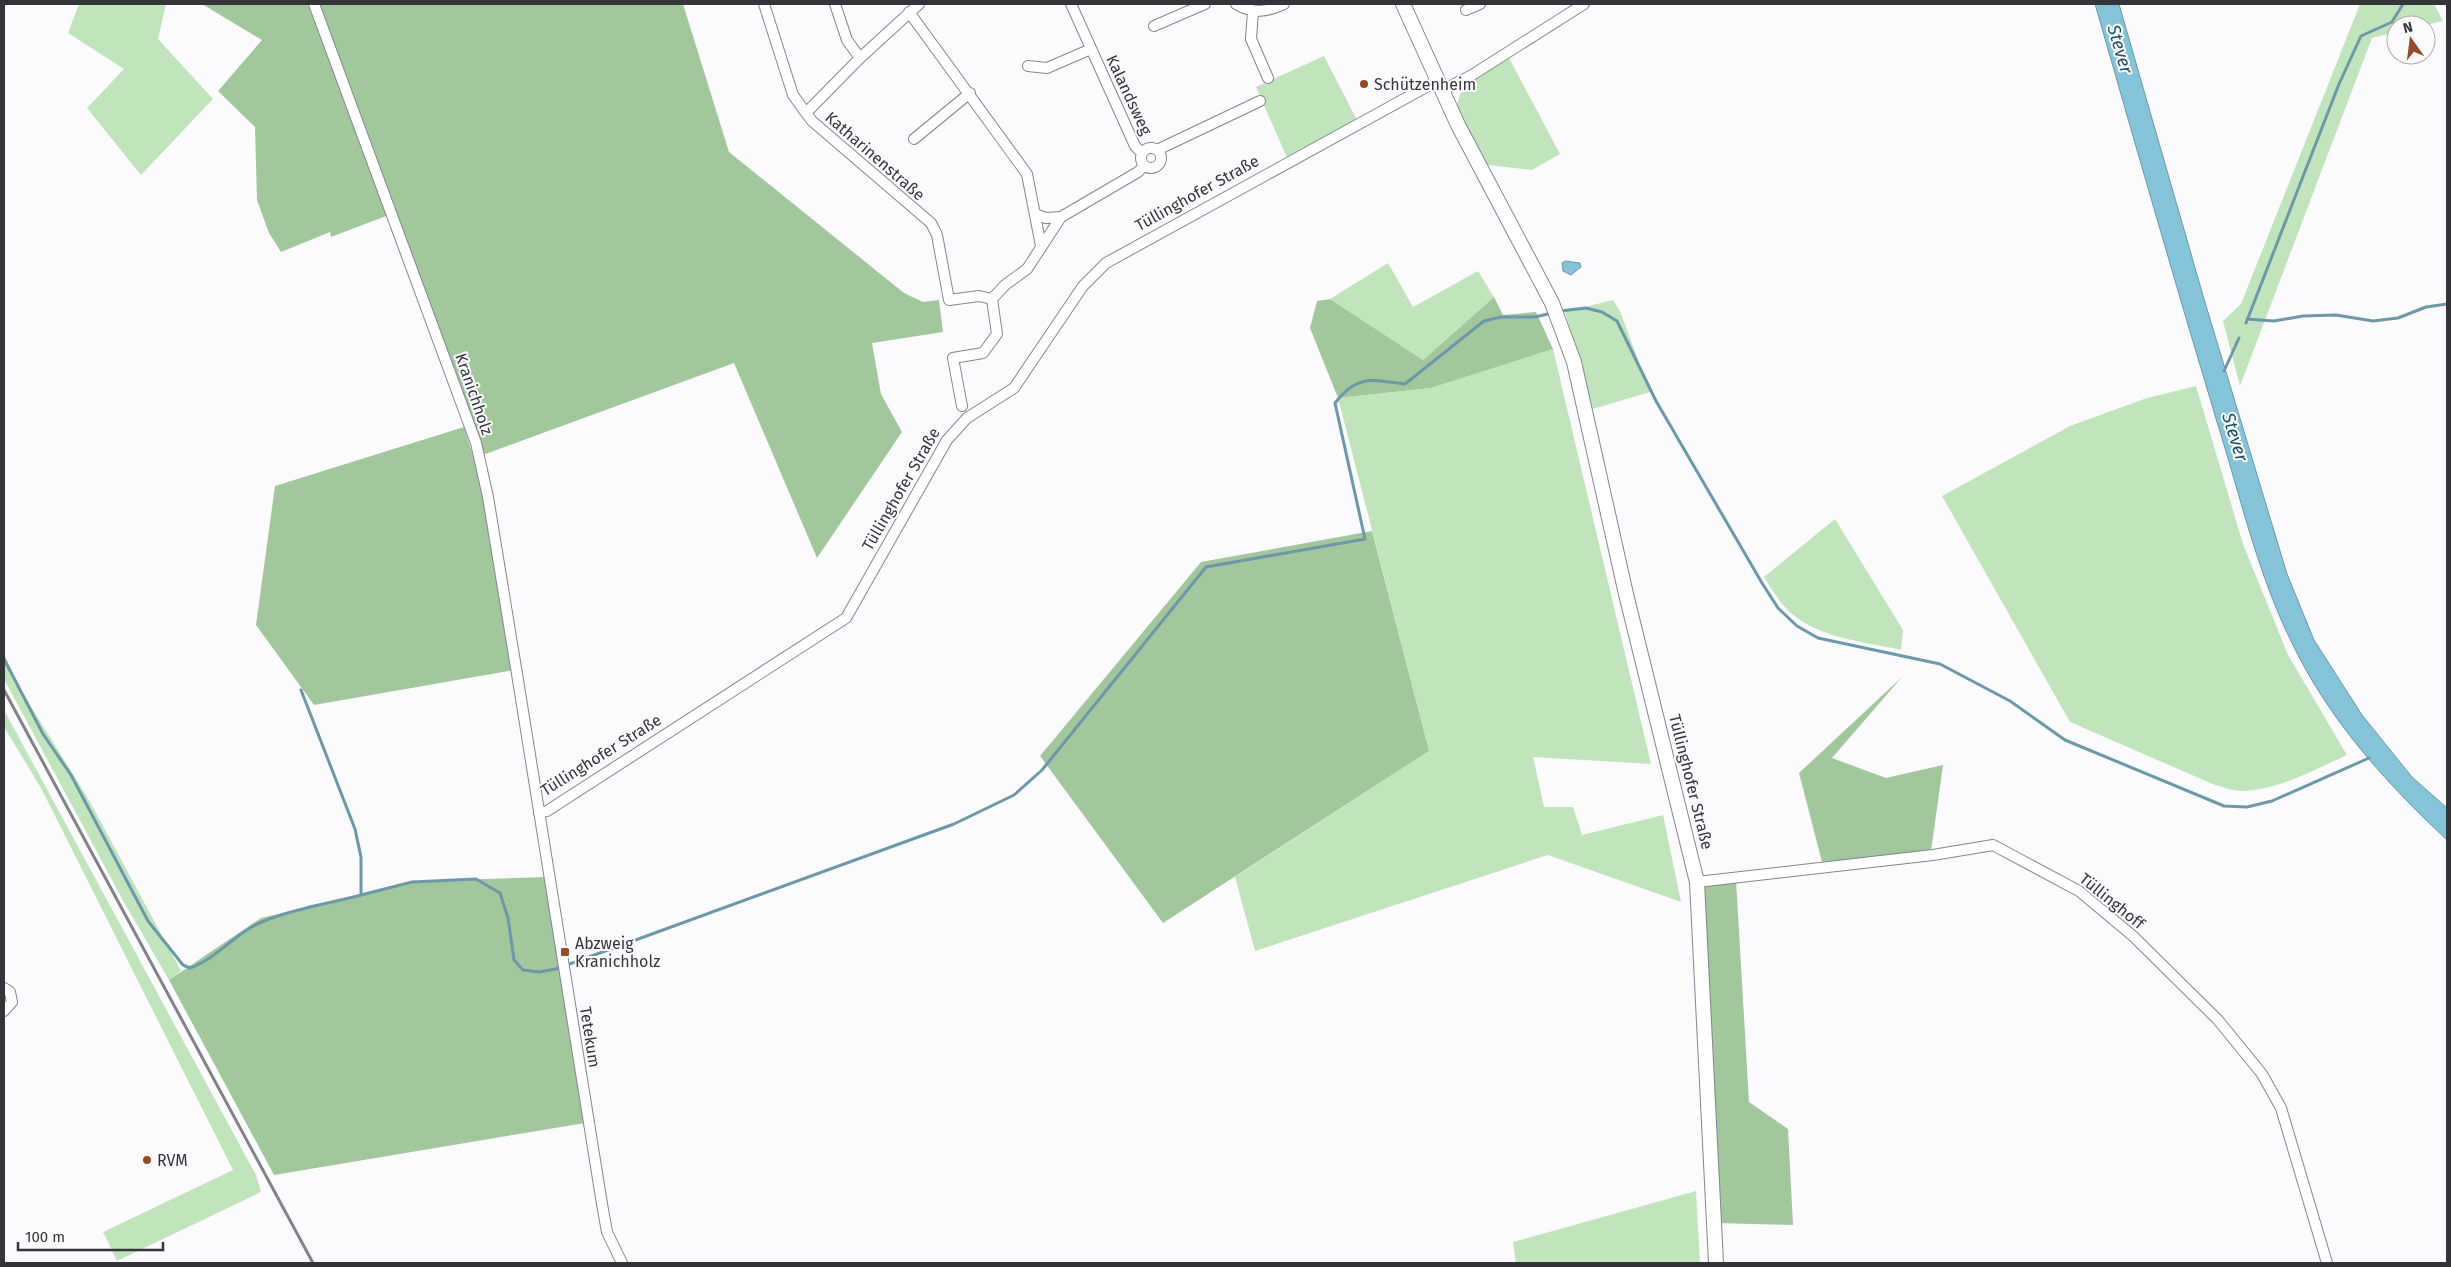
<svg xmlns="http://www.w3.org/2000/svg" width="2451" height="1267" font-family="'Fira Sans',sans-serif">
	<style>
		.green { fill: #c1e4bc }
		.forest { fill: #a2c79d }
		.water { fill: #84c3d8; stroke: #6c98a8 }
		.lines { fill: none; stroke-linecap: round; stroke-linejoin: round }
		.stream { stroke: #6c98a8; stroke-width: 3 }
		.minor-casing { stroke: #838690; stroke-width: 12 }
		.secondary-casing { stroke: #838690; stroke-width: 16 }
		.minor { stroke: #fff; stroke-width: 10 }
		.secondary { stroke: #fff; stroke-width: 14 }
		.rail { stroke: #838387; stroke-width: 3 }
		.poi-dot { fill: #934c27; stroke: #fbfbfe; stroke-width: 2 }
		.labels { text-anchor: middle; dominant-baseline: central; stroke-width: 4; stroke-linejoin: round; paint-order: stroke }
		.poi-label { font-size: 16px; fill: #343539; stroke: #fbfbfe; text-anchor: start }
		.street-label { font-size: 16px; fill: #343539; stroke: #fbfbfe }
		.water-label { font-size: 18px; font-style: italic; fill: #1a505f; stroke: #fbfbfe }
	</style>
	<rect width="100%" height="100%" fill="#fbfbfe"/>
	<!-- green -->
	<path class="green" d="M 79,4 L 166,4 L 158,39 L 213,99 L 141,175 L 87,108 L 124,69 L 68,33 Z
		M 2360,4 L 2434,4 L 2443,21 L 2425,25 L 2396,25 L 2396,32 L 2372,38 L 2240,386 L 2223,321 L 2241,304 Z
		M 1324,56 L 1358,122 L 1288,160 L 1256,87 Z
		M 1508,56 L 1560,154 L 1532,170 L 1487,165 L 1456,108 L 1460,94 L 1467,89 L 1472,79 Z
		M 1388,263 L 1413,307 L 1478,271 L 1494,297 L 1423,360 L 1330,299 Z
		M 1613,300 L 1620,311 L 1650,392 L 1593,409 L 1565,312 Z
		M 1553,349 L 1651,764 L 1533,757 L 1544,807 L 1573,807 L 1582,835 L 1663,815 L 1681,902 L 1548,855 L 1255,951 L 1235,877 L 1429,751 L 1338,398 L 1431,388 Z
		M 2196,386 L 2243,544 L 2288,655 L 2347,755 C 2314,770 2279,790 2241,791 C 2233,791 2223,787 2215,785 L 2070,722 L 1942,496 L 2070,426 L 2147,398 Z
		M 1835,519 L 1903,630 L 1901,650 C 1861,641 1812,638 1784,606 C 1776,597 1770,586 1764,577 Z
		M 4,653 L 17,684 L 89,800 L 181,971 L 169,980 L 125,904 L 4,679 Z
		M 4,710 L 256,1175 L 261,1192 L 117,1261 L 103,1232 L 233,1170 L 41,788 L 4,727 Z
		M 1696,1191 L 1700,1263 L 1516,1263 L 1513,1242 Z"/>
	<!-- forest -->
	<path class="forest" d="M 202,4 L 683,4 L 729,152 L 904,293 L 923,302 L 939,300 L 943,332 L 872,343 L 881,394 L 902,432 L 817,558 L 734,363 L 480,456 L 394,213 L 331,237 L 330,232 L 281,252 L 269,233 L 257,200 L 255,127 L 218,91 L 262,40 Z
		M 1494,297 L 1503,315 L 1536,312 L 1553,349 L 1431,388 L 1338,398 L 1310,328 L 1317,301 L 1330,299 L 1423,360 Z
		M 464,427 L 486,497 L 515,670 L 314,705 L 256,625 L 275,486 Z
		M 1372,531 L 1429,751 L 1163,923 L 1040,756 L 1201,562 Z
		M 1902,677 L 1832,758 L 1886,778 L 1943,765 L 1931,851 L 1822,862 L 1799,773 Z
		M 547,877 L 585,1123 L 274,1175 L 169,980 L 261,918 L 422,881 Z
		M 1736,880 L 1749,1102 L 1788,1129 L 1793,1225 L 1716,1223 L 1700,884 Z"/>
	<!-- water -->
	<path class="water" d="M 2095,4 L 2119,4 L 2204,299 L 2287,574 L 2314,640 L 2362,715 L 2412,777 L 2447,808 L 2447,840 C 2385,782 2328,719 2291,641 C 2257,572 2240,495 2217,422 C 2175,283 2135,143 2095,4 Z
		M 1565,261 L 1580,263 L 1581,267 L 1571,275 L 1563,271 L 1562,263 Z"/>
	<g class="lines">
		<!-- stream -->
		<path class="stream" d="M 1560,311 L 1586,308 L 1602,312 L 1617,321 L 1656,401 L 1762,583 L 1778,608 L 1797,626 L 1818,638 L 1940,664 L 2010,701 L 2065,740 L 2224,806 L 2247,807 L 2272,801 L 2369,758
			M 2247,319 L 2274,321 L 2303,316 L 2336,315 L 2373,321 L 2398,318 L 2426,307 L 2447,304
			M 2246,323 L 2339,84 L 2361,36 L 2392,22 L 2403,4
			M 2224,371 L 2239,338
			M 4,659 L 43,734 L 71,775 L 148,921 L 183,965 L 190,968 C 213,960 230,940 250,928 C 276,912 331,903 361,895
			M 301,690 L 355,829 L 361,857 L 361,895 L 412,882 L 476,879 L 500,893 L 508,918 L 514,960 L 523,970 L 539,972 L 556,969 L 954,824 L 1014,795 L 1042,770 L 1206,567 L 1365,539 L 1335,403 C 1357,374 1373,380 1405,384 L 1484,321 L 1501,317 L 1535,317 L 1552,313"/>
		<!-- minor casing -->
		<g class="minor-casing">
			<path id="minor" d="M 314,4 L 476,443 L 488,497 L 518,680 L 602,1204 L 607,1232 L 622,1263
				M 764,4 L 793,95 L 806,113
				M 835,4 L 847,40 L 860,58
				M 919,4 L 860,58 L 806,113 L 812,121 L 931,223 L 937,235 L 949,300 L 979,296 L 992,299
				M 1071,4 L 1135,146 L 1142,153
				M 1236,4 C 1253,14 1267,12 1284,4
				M 1466,10 L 1480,4
				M 1253,11 L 1251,39 L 1268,78
				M 909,12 L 1027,174 L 1041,246
				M 1154,26 L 1205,4
				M 1028,66 L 1047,68 L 1091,49
				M 1441,91 L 1472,75 L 1584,4
				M 914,139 L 970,93
				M1141 158a10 10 0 1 1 20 0a10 10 0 1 1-20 0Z
				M 1157,150 L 1260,101
				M 1035,214 L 1046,218 L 1061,217
				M 962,406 L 953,358 L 983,353 L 997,334 L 992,299 L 1005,285 L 1027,269 L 1061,217 L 1138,172 L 1144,166
				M 539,813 L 547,811 L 846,618 L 947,440 L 967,418 L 1014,388 L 1083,286 L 1106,263 L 1437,81
				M 1697,882 L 1933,855 L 1993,845 L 2079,891 L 2133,936 L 2218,1020 L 2262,1074 L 2281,1108 L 2327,1263
				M 4,988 L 10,992 L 12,1002 L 4,1011"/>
		</g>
		<!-- secondary casing -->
		<g class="secondary-casing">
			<path id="secondary" d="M 1403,4 L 1458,125 L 1552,303 L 1574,362 L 1626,594 L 1697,882 L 1716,1263"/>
		</g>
		<!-- minor -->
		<use href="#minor" class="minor"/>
		<!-- secondary -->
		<use href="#secondary" class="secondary"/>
		<!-- rail -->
		<path class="rail" d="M 4,690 L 313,1263"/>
	</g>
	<!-- markers -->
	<g class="poi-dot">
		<circle cx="1364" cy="84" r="5"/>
		<rect x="560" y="947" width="10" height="10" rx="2.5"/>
		<circle cx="147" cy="1160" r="5"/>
	</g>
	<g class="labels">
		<!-- poi labels -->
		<g class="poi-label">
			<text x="1374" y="84">Schützenheim</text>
			<text x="575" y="943">Abzweig<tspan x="575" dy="18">Kranichholz</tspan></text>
			<text x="157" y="1160">RVM</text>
		</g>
		<!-- street labels -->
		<g class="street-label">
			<text transform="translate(1129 95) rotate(65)">Kalandsweg</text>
			<text transform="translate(875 156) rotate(41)">Katharinenstraße</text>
			<text transform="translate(1197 193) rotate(-29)">Tüllinghofer Straße</text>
			<text transform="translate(474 394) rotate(71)">Kranichholz</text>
			<text transform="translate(901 489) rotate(-60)">Tüllinghofer Straße</text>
			<text transform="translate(601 755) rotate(-32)">Tüllinghofer Straße</text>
			<text transform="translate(1691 782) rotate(76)">Tüllinghofer Straße</text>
			<text transform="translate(2112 901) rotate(39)">Tüllinghoff</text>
			<text transform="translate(590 1037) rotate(81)">Tetekum</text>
		</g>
		<!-- water labels -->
		<g class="water-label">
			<text transform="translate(2120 49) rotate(74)">Stever</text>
			<text transform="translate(2235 437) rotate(73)">Stever</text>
		</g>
	</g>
	<!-- border -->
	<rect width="2451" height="1267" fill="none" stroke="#343539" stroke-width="10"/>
	<!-- north arrow -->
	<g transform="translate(2411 40) rotate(346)"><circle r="24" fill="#fbfbfe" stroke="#abacaf"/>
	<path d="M0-4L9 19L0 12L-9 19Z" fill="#934c27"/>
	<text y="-8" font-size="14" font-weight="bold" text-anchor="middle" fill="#343539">N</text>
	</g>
	<!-- scale -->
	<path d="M18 1242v8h145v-8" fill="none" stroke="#343539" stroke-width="2.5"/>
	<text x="25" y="1242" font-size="15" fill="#343539" stroke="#fbfbfe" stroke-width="4" paint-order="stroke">100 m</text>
</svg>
